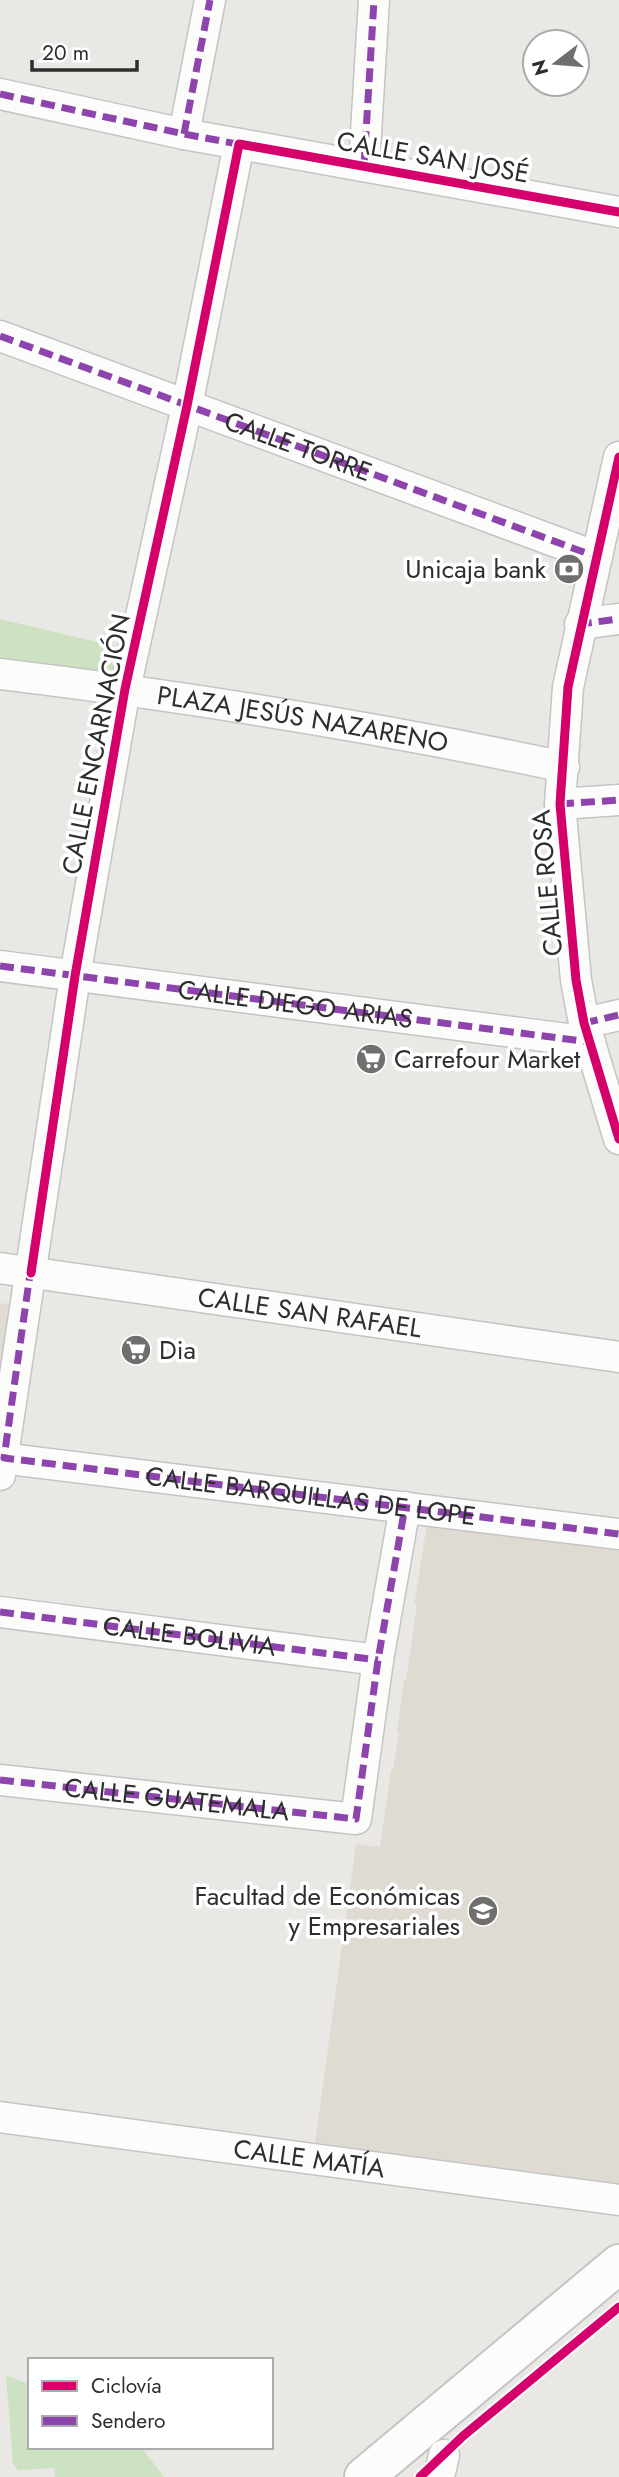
<svg xmlns="http://www.w3.org/2000/svg" width="619" height="2477" font-family="Jost,sans-serif">
	<style>
		.education { fill: #e0dbd2 }
		.green { fill: #cde2c2 }
		.lines { fill: none; stroke-linecap: round; stroke-linejoin: round }
		.street-casing { stroke: #c5c4c4; stroke-width: 33 }
		.secondary-casing { stroke: #c5c4c4; stroke-width: 42 }
		.street { stroke: #fcfcfb; stroke-width: 30 }
		.secondary { stroke: #fcfcfb; stroke-width: 38 }
		.quiet { stroke: #8e44ad; stroke-width: 7; stroke-dasharray: 14 7; stroke-linecap: butt }
		.cycleway-casing { stroke: #fff; stroke-width: 13 }
		.cycleway { stroke: #d6006c; stroke-width: 9 }
		.labels { text-anchor: middle; dominant-baseline: central; stroke-width: 7; stroke-linejoin: round; paint-order: stroke }
		.street-label { font-size: 26px; fill: #2e2e2e; stroke: #fff }
		.poi-label { font-size: 26px; fill: #2e2e2e; stroke: #fff; text-anchor: end }
	</style>
	<rect width="100%" height="100%" fill="#eae8e5"/>
	<!-- education -->
	<path class="education" d="M 0,1303 L 13,1305 L 0,1414 Z
		M 427,1525 L 619,1551 L 619,2185 L 315,2143 L 356,1844 L 380,1847 L 391,1770 L 393,1770 L 399,1733 L 397,1732 L 404,1680 L 406,1680 L 417,1605 L 414,1605 Z"/>
	<!-- green -->
	<path class="green" d="M 0,619 L 122,648 L 115,688 L 0,674 Z
		M 6,2375 L 30,2385 L 30,2447 L 141,2447 L 164,2477 L 55,2477 L 54,2468 L 18,2470 L 13,2464 Z"/>
	<g class="lines">
		<!-- street casing -->
		<g class="street-casing">
			<g id="street">
				<path d="M 0,94 L 184,134 L 619,212"/>
				<path d="M 184,134 L 210,0"/>
				<path d="M 364,166 L 374,0"/>
				<path d="M 0,336 L 597,557"/>
				<path d="M 619,457 L 568,687 L 560,804 L 576,980 L 584,1023 L 619,1139"/>
				<path d="M 580,624 L 619,619"/>
				<path id="s1" d="M 0,674 C 189,697 378,727 564,767"/>
				<path d="M 560,804 L 619,800"/>
				<path d="M 0,966 L 590,1042"/>
				<path d="M 584,1023 L 619,1015"/>
				<path id="s2" d="M 0,1268 L 619,1357"/>
				<path d="M 0,1458 L 619,1534"/>
				<path d="M 0,1475 L 75,976 L 125,689 L 187,406 L 239,144"/>
				<path d="M 0,1612 L 378,1660"/>
				<path d="M 0,1780 L 356,1819 L 378,1660 L 405,1507"/>
				<path id="s3" d="M 0,2117 L 619,2200"/>
				<path d="M 439,2477 L 444,2455"/>
			</g>
		</g>
		<!-- secondary casing -->
		<g class="secondary-casing">
			<path id="secondary" d="M 364,2477 L 619,2264"/>
		</g>
		<!-- street -->
		<use href="#street" class="street"/>
		<!-- secondary -->
		<use href="#secondary" class="secondary"/>
		<!-- quiet -->
		<g class="quiet">
			<path d="M 0,94 L 184,134 L 243,145"/>
			<path d="M 184,134 L 210,0"/>
			<path d="M 364,166 L 374,0"/>
			<path id="s4" d="M 0,336 L 597,557"/>
			<path d="M 581,622 L 580,624 L 619,619"/>
			<path d="M 560,804 L 619,800"/>
			<path id="s5" d="M 0,966 L 590,1042"/>
			<path d="M 584,1023 L 619,1015"/>
			<path id="s6" d="M 31,1267 L 4,1458 L 619,1534"/>
			<path id="s7" d="M 0,1612 L 378,1660"/>
			<path id="s8" d="M 0,1780 L 356,1819 L 378,1660 L 405,1507"/>
		</g>
		<!-- cycleway casing -->
		<g class="cycleway-casing">
			<path id="cycleway" d="M 619,457 L 568,687 L 560,804 L 576,980 L 584,1023 L 619,1139
				M 31,1273 L 75,976 L 125,689 L 187,406 L 239,144 L 619,212
				M 420,2477 L 463,2436 L 619,2307"/>
		</g>
		<!-- cycleway -->
		<use href="#cycleway" class="cycleway"/>
	</g>
	<!-- icons -->
	<defs>
		<g id="bank-disc" transform="scale(1.575)"><circle r="9.5" fill="#706f6e" stroke="#fff"/><path d="M-6-4H6V4H-6ZM0-2.3a2.3 2.3 0 1 0 0 4.6a2.3 2.3 0 1 0 0-4.6Z" fill="#fff"/></g>
		<g id="supermarket-disc" transform="scale(1.575)"><circle r="9.5" fill="#706f6e" stroke="#fff"/><path d="M-6-5.5h2.5l.6 2H6L4.5 2H-2.5L-4.4-4H-6ZM-1.5 3.2a1.3 1.3 0 1 0 .1 0ZM3 3.2a1.3 1.3 0 1 0 .1 0Z" fill="#fff"/></g>
		<g id="university-disc" transform="scale(1.575)"><circle r="9.5" fill="#706f6e" stroke="#fff"/><path d="M0-5L7-2L0 1L-7-2ZM-4 1L0 2.5L4 1V4Q0 6-4 4Z" fill="#fff"/></g>
	</defs>
	<g fill-rule="evenodd">
		<use href="#bank-disc" x="569" y="569"/>
		<use href="#supermarket-disc" x="371" y="1059"/>
		<use href="#supermarket-disc" x="136" y="1350"/>
		<use href="#university-disc" x="483" y="1911"/>
	</g>
	<g class="labels">
		<!-- street labels -->
		<g class="street-label">
			<text transform="translate(433 157) rotate(10)">CALLE SAN JOSÉ</text>
			<text stroke="none"><textPath href="#s4" startOffset="318">CALLE TORRE</textPath></text>
			<text stroke="none"><textPath href="#s1" startOffset="306">PLAZA JESÚS NAZARENO</textPath></text>
			<text transform="translate(96 744) rotate(-79)">CALLE ENCARNACIÓN</text>
			<text transform="translate(547 883) rotate(-95)">CALLE ROSA</text>
			<text stroke="none"><textPath href="#s5" startOffset="298">CALLE DIEGO ARIAS</textPath></text>
			<text stroke="none"><textPath href="#s2" startOffset="313">CALLE SAN RAFAEL</textPath></text>
			<text stroke="none"><textPath href="#s6" startOffset="502">CALLE BARQUILLAS DE LOPE</textPath></text>
			<text stroke="none"><textPath href="#s7" startOffset="191">CALLE BOLIVIA</textPath></text>
			<text stroke="none"><textPath href="#s8" startOffset="178">CALLE GUATEMALA</textPath></text>
			<text stroke="none"><textPath href="#s3" startOffset="312">CALLE MATÍA</textPath></text>
		</g>
		<!-- poi labels -->
		<g class="poi-label">
			<text x="546" y="569">Unicaja bank</text>
			<text x="394" y="1059" text-anchor="start">Carrefour Market</text>
			<text x="159" y="1350" text-anchor="start">Dia</text>
			<text x="460" y="1896">Facultad de Económicas<tspan x="460" dy="30">y Empresariales</tspan></text>
		</g>
	</g>
	<!-- legend -->
	<rect x="28" y="2358" width="245" height="91" fill="#ffffff" stroke="#ababab" stroke-width="2"/>
	<rect x="42" y="2381" width="35" height="10" fill="#d6006c" stroke="#ababab" stroke-width="2"/>
	<text x="91" y="2393" font-size="21" fill="#2e2e2e">Ciclovía</text>
	<rect x="42" y="2416" width="35" height="10" fill="#8e44ad" stroke="#ababab" stroke-width="2"/>
	<text x="91" y="2428" font-size="21" fill="#2e2e2e">Sendero</text>
	<!-- north arrow -->
	<g transform="translate(556 63) rotate(254)"><circle r="33" fill="#ffffff" stroke="#ababab" stroke-width="2"/>
	<path d="M0-5L12 26L0 18L-12 26Z" fill="#706f6e"/>
	<text y="-10" font-size="19" font-weight="bold" text-anchor="middle" fill="#2e2e2e">N</text>
	</g>
	<!-- scale -->
	<path d="M32 60v10h105v-10" fill="none" stroke="#2e2e2e" stroke-width="3.5"/>
	<text x="42" y="60" font-size="21" fill="#2e2e2e" stroke="#ffffff" stroke-width="5" paint-order="stroke">20 m</text>
</svg>
